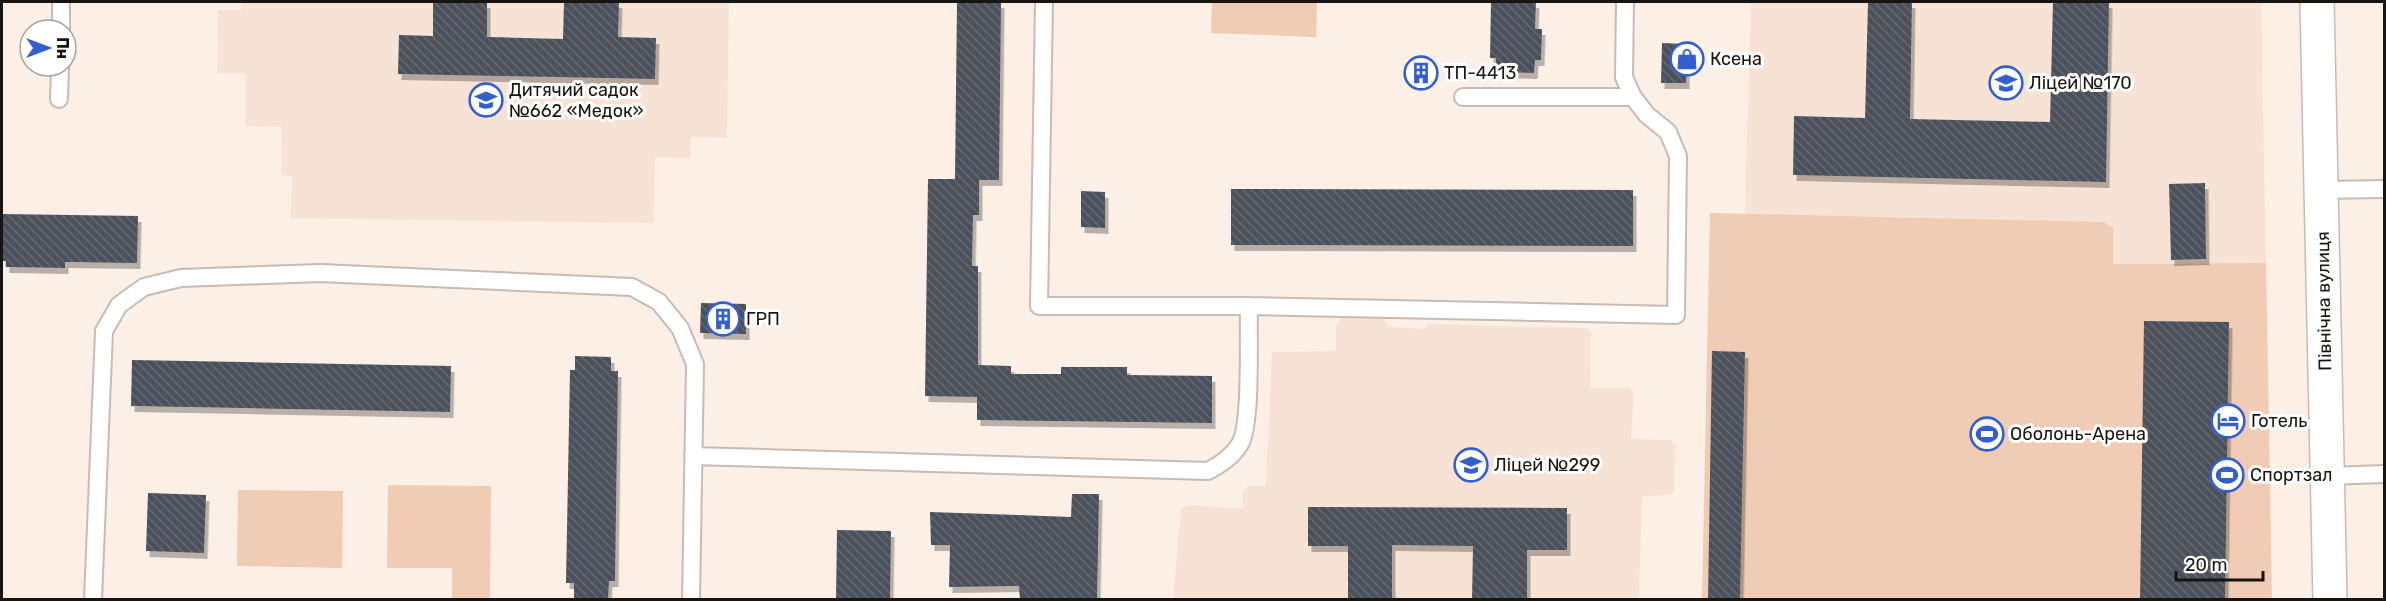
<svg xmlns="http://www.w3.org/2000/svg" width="2386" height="601" font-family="Rubik,sans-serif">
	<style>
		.built { fill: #f6e3d5 }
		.green { fill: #efccb3 }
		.building { fill: url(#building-back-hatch); filter: url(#shadow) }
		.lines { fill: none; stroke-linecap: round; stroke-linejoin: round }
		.lane-casing { stroke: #c7bbb3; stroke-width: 20 }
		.secondary-casing { stroke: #c7bbb3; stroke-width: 36 }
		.lane { stroke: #fff; stroke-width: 16 }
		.secondary { stroke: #fff; stroke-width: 33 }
		.labels { text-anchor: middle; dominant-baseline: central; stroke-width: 6; stroke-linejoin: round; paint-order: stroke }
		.poi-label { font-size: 18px; fill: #181411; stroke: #fff; text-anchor: start }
		.street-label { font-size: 18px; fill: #181411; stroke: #fff }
	</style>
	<defs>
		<pattern id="building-back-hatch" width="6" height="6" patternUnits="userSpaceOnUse" patternTransform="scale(1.5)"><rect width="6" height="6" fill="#4c515b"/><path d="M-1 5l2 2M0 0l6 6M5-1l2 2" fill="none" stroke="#62666e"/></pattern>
		<filter id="shadow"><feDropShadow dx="3.5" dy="6" stdDeviation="0" flood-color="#0004"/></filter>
	</defs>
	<rect width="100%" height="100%" fill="#fbefe6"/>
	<!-- built -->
	<path class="built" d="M 241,2 L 729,2 L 727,138 L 691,137 L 691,158 L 655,157 L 653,223 L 291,218 L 292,176 L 281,175 L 282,127 L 245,126 L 245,73 L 217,73 L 218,10 L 241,10 Z
		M 1751,2 L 2261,2 L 2266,263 L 2112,264 L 2113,228 L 2104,222 L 1745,214 Z
		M 1342,316 L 1380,316 L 1390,327 L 1423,329 L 1430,324 L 1586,328 L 1591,332 L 1590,388 L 1628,388 L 1634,393 L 1631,439 L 1671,440 L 1676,444 L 1674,491 L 1669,495 L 1642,496 L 1639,599 L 1173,600 L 1181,510 L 1188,505 L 1243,509 L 1243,492 L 1248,486 L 1266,486 L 1272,352 L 1336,351 L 1336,325 Z"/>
	<!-- green -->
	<path class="green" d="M 1212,2 L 1317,2 L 1316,37 L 1211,33 Z
		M 1710,213 L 2104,222 L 2113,228 L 2113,264 L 2266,263 L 2272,599 L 1702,600 Z
		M 388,485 L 491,486 L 490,599 L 452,599 L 452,568 L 387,568 Z
		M 238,490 L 343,491 L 342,568 L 237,566 Z"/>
	<!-- building -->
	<path class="building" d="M 433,2 L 487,2 L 487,37 L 563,39 L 564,2 L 619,2 L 618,37 L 656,38 L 655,79 L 398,74 L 399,35 L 433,36 Z
		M 957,2 L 1001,2 L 999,180 L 979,180 L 979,215 L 973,215 L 972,266 L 978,266 L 978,365 L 1011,366 L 1011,374 L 1061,374 L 1061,367 L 1127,367 L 1127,375 L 1212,376 L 1212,423 L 977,420 L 977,397 L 925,396 L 928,179 L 955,179 Z
		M 1491,2 L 1536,2 L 1535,29 L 1542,29 L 1541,60 L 1535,60 L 1534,73 L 1496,72 L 1496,58 L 1490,58 Z
		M 1868,2 L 1912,2 L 1910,119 L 2050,122 L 2053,2 L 2109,2 L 2106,182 L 1793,175 L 1794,116 L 1865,118 Z
		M 1662,43 L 1687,44 L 1686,83 L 1661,83 Z
		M 2205,183 L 2206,259 L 2171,260 L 2169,184 Z
		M 1231,189 L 1633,190 L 1633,246 L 1231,245 Z
		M 1081,191 L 1105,192 L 1105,228 L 1081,227 Z
		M 2,214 L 138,216 L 137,263 L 65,262 L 65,268 L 6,267 L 6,261 L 2,261 Z
		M 701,303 L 746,304 L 746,334 L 700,333 Z
		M 2144,321 L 2229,322 L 2225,600 L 2140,600 Z
		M 1712,351 L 1745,352 L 1740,600 L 1708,600 Z
		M 575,356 L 611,357 L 611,371 L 618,371 L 615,581 L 609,581 L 608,600 L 574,600 L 574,583 L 566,583 L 570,370 L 575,370 Z
		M 132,360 L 451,366 L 450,412 L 131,406 Z
		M 148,493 L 206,495 L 204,553 L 146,551 Z
		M 1072,494 L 1099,494 L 1097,600 L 1020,600 L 1019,586 L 949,587 L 950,545 L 931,545 L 930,512 L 1071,517 Z
		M 1308,507 L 1567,508 L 1567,550 L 1527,550 L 1527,600 L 1472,600 L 1473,546 L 1392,545 L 1392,600 L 1348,600 L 1348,546 L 1308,546 Z
		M 837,530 L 891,531 L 890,600 L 836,600 Z"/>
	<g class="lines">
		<!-- lane casing -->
		<g class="lane-casing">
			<path id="lane" d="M 1044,2 L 1039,306 L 1249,306 L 1676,315 L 1678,156 L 1668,132 L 1647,115 L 1633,97 L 1624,77 L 1625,2
				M 61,30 L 61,2
				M 1463,97 L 1633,97
				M 59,99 L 60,66
				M 2321,190 L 2384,189
				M 693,456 L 1208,471 C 1221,464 1232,457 1240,444 C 1252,424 1248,334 1249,306
				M 2328,476 L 2384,474
				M 93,600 L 104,331 L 119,305 L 144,287 L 181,278 L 320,273 L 632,287 L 659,302 L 680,328 L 695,364 L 691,600"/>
		</g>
		<!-- secondary casing -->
		<g class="secondary-casing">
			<path id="secondary" d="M 2317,2 L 2330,600"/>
		</g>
		<!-- lane -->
		<use href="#lane" class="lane"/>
		<!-- secondary -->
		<use href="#secondary" class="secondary"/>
	</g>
	<!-- icons -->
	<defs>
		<g id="shop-ring" transform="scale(1.725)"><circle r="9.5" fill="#fff" stroke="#335ecd" stroke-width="1.5"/><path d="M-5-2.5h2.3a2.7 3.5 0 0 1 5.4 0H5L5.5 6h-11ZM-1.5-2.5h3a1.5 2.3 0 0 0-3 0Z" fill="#335ecd"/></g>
		<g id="building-ring" transform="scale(1.725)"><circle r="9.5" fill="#fff" stroke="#335ecd" stroke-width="1.5"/><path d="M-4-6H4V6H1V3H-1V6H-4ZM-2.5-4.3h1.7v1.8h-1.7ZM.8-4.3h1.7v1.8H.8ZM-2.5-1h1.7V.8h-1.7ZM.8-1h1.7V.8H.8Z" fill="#335ecd"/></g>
		<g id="school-ring" transform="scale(1.725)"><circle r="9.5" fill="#fff" stroke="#335ecd" stroke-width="1.5"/><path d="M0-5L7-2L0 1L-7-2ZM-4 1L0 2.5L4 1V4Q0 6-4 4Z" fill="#335ecd"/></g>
		<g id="hotel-ring" transform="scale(1.725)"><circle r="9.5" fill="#fff" stroke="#335ecd" stroke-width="1.5"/><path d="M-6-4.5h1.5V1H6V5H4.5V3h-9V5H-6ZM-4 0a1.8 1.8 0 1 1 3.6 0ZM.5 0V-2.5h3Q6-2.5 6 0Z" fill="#335ecd"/></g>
		<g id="stadium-ring" transform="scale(1.725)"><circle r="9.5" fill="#fff" stroke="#335ecd" stroke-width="1.5"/><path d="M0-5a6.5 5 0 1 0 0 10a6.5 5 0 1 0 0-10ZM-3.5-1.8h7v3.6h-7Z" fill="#335ecd"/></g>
	</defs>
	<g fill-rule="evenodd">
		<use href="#shop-ring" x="1687" y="59"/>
		<use href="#building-ring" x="1421" y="73"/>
		<use href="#school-ring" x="2006" y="83"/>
		<use href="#school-ring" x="486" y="100"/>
		<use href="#building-ring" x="723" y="319"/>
		<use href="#hotel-ring" x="2228" y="421"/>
		<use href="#stadium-ring" x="1987" y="434"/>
		<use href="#school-ring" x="1471" y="465"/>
		<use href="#stadium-ring" x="2227" y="475"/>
	</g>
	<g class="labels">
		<!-- poi labels -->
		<g class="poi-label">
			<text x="1710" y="59">Ксена</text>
			<text x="1444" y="73">ТП-4413</text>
			<text x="2029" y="83">Ліцей №170</text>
			<text x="509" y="90">Дитячий садок<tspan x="509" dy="21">№662 «Медок»</tspan></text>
			<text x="746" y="319">ГРП</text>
			<text x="2251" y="421">Готель</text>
			<text x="2010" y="434">Оболонь-Арена</text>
			<text x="1494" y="465">Ліцей №299</text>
			<text x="2250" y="475">Спортзал</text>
		</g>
		<!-- street labels -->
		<g class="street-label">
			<text transform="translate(2324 301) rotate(-91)">Північна вулиця</text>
		</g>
	</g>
	<!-- border -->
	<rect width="2386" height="601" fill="none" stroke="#181411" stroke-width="6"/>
	<!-- north arrow -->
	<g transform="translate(48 48) rotate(90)"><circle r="28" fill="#ffffff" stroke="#a3a1a0" stroke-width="1.5"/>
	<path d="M0-4.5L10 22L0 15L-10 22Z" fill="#335ecd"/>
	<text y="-9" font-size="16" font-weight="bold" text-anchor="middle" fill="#181411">Пн</text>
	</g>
	<!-- scale -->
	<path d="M2176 571v9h87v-9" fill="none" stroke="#181411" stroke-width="3"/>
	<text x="2185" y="571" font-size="18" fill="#181411" stroke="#ffffff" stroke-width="4.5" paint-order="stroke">20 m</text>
</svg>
